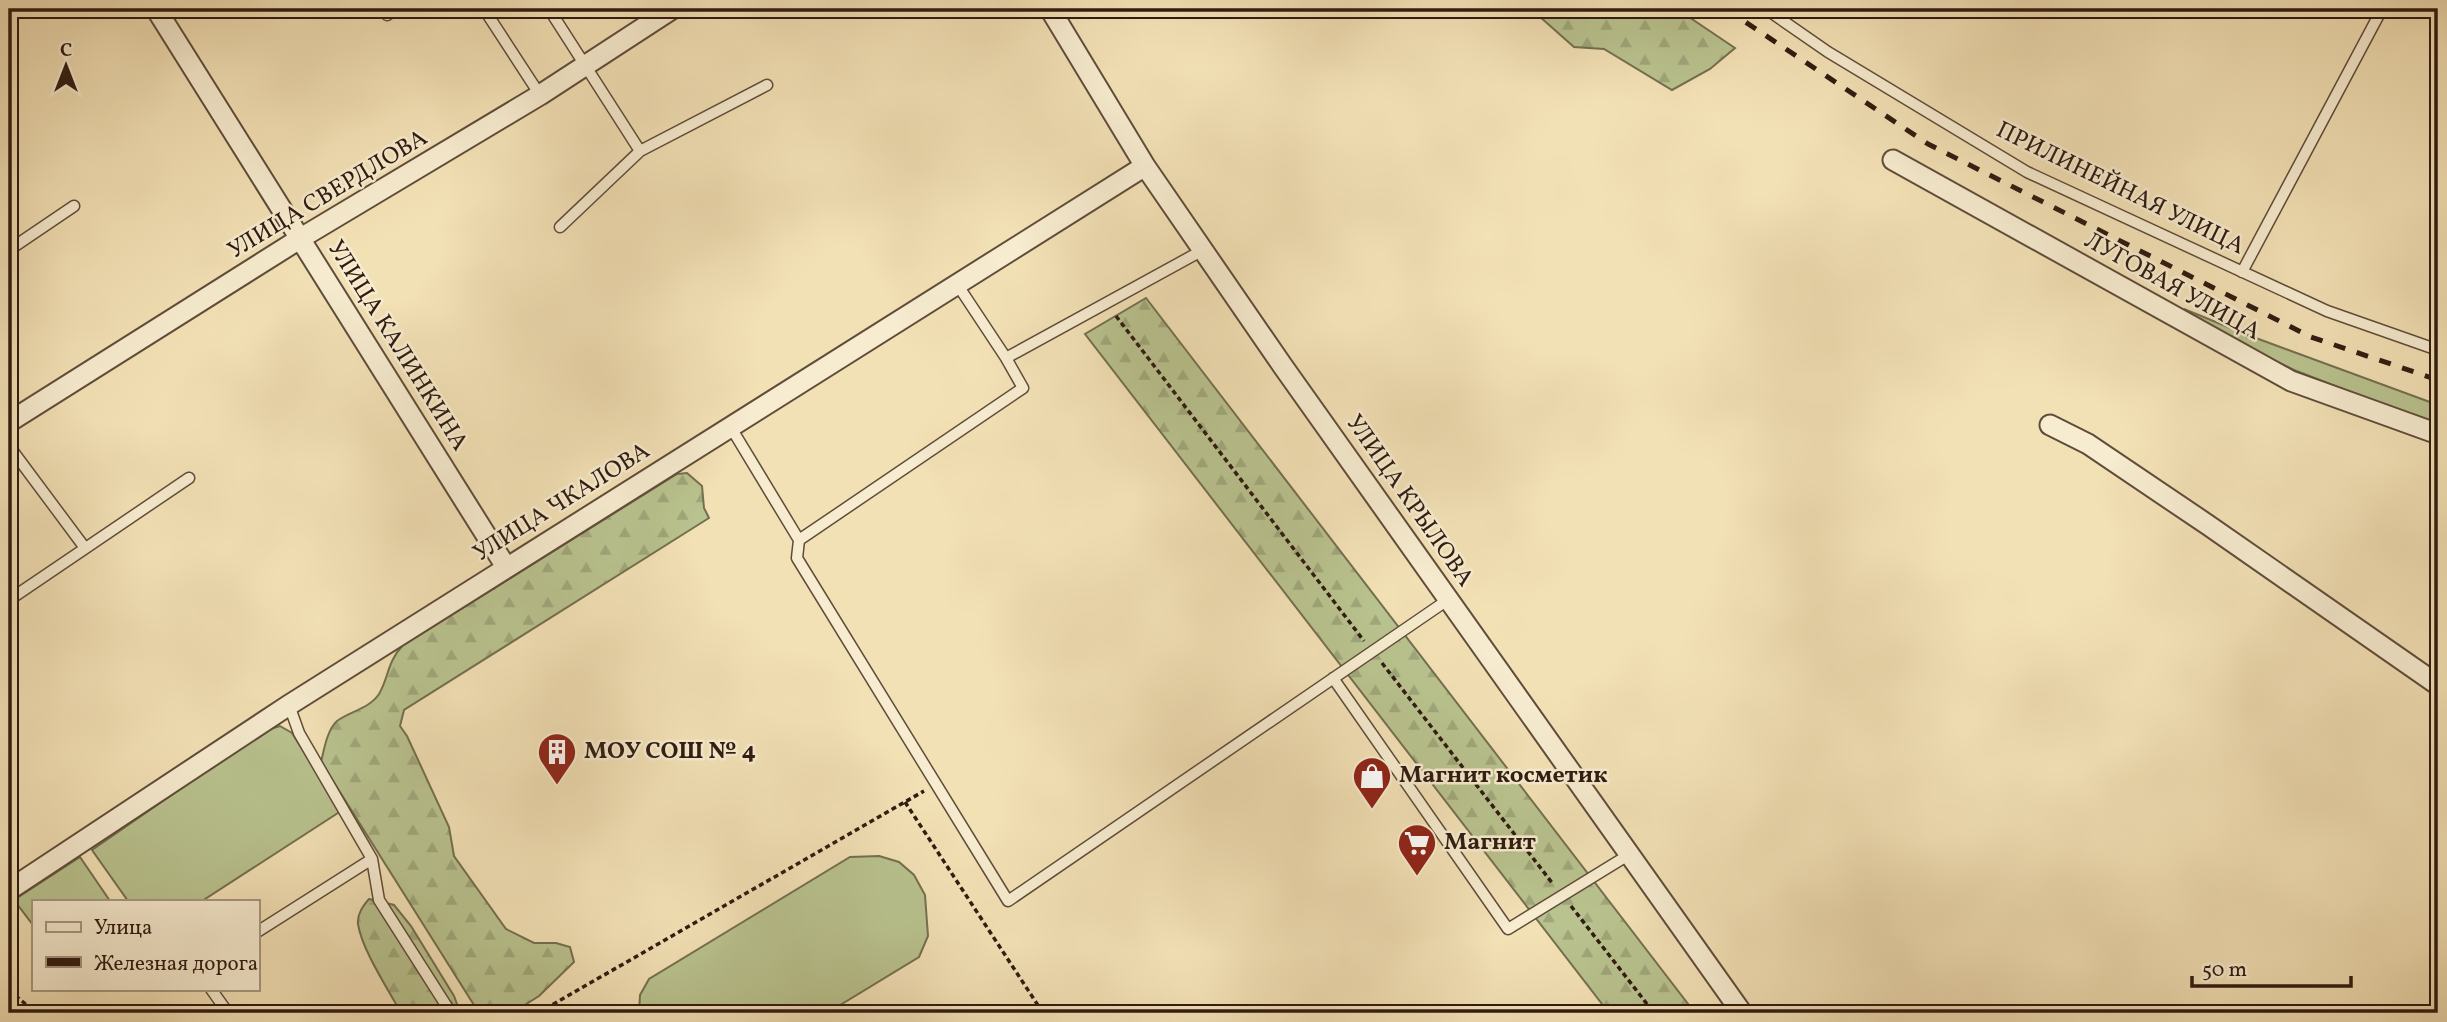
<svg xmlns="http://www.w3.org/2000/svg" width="2447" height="1022" font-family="Vollkorn,serif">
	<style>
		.grass { fill: #b9c38f; stroke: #746f50; stroke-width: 2 }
		.forest { fill: url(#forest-firs); stroke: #746f50; stroke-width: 2 }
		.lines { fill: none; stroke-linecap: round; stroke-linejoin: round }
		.lane-casing { stroke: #604c3a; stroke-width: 13 }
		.street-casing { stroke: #604c3a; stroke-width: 23 }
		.path { stroke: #2f1b11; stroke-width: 3.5; stroke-dasharray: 5 3.5; stroke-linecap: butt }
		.lane { stroke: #f7ecd0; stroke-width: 10 }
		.street { stroke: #f7ecd0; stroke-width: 19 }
		.rail { stroke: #2f1b11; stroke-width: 5; stroke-dasharray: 12 12; stroke-linecap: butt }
		.labels { text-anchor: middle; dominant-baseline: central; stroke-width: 5; stroke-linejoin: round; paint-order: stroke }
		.street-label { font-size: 24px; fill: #2f1b11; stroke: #f7ecd0 }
		.poi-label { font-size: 24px; font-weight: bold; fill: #2f1b11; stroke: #f7ecd0; text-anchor: start }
	</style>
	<defs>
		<pattern id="forest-firs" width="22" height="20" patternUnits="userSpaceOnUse" patternTransform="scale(1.75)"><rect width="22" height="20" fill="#b9c38f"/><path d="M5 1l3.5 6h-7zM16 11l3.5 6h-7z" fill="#9fa77a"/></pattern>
	</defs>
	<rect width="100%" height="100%" fill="#f3e1b6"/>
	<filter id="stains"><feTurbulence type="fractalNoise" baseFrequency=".00286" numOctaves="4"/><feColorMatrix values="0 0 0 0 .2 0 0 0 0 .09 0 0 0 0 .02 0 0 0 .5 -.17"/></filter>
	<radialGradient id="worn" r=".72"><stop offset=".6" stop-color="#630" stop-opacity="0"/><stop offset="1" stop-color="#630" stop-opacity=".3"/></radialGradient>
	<!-- grass -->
	<path class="grass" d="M 2184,309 L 2245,334 L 2438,405 L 2438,426 L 2294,370 L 2227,338 Z
		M 280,726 L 292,733 L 341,811 L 202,901 L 128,901 L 92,850 L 264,731 Z
		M 879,856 L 899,862 L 914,875 L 925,895 L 928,936 L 919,957 L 827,1013 L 639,1013 L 640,995 L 649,979 L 850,857 Z
		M 80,857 L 110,901 L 33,901 L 33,925 L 14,900 Z"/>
	<!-- forest -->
	<path class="forest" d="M 1531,9 L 1677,9 L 1735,48 L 1710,69 L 1672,90 L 1604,49 L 1574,47 Z
		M 1146,298 L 1695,1013 L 1609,1013 L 1085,334 Z
		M 687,473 L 702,486 L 704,508 L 709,518 L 404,710 L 400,726 L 407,736 L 449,827 L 454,856 L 506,929 L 534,943 L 556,943 L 570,947 L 574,962 L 539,996 L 512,1013 L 479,1013 L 321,762 C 324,750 327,730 337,721 C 350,711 369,709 379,694 C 389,677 387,662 403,645 L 677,474 Z
		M 369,899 L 394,905 L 411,926 L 454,996 L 458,1007 L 452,1013 L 401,1013 C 388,989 362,950 358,924 C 357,914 363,906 369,899 Z"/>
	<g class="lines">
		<!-- lane casing -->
		<g class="lane-casing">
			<path id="lane" d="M 484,9 L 540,95
				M 549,9 L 640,151
				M 1766,9 L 1828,52 L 2027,172 L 2327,311 L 2438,350
				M 387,15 L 396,9
				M 560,227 L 640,151 L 767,85
				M 9,250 L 74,206
				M 2242,272 L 2382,9
				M 957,284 L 1006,358 L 1203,250
				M 730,426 L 799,540 L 1023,388 L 1006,358
				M 9,446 L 85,548
				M 799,540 L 797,558 L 1008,901 L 1449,599
				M 9,600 L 189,478
				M 1333,678 L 1508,929 L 1630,854
				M 289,705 L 299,733 L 372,859 L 379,900 L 451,1013
				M 257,932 L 372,859
				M 211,989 L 228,1013"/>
		</g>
		<!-- street casing -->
		<g class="street-casing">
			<path id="street" d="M 156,9 L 506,567
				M 1050,9 L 1145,166 L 1282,365 L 1742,1013
				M 1893,160 L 2291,381 L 2438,434
				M 9,422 L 301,238 L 540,95 L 672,9
				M 2050,425 L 2088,444 L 2208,525 L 2438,685
				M 9,890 L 289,705 L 1145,166"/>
		</g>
		<!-- path -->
		<path class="path" d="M 1116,316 L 1364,641
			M 1382,663 L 1553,884
			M 905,802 L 1043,1013
			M 1571,906 L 1654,1013
			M 9,990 L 36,1013
			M 538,1013 L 924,791"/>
		<!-- lane -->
		<use href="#lane" class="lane"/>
		<!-- street -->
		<use href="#street" class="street"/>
		<!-- rail -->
		<path class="rail" d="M 1726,9 L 1928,144 L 2311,337 L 2438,380"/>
	</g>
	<!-- icons -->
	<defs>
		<g id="building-pin" transform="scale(2.0125)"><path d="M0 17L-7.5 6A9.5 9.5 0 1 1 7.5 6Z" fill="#8f2418" stroke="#f7ecd0"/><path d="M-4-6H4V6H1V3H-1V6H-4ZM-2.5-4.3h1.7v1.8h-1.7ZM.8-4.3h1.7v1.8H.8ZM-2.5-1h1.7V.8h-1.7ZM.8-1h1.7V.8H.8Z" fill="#fff"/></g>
		<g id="shop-pin" transform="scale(2.0125)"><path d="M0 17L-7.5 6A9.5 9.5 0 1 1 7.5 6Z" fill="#8f2418" stroke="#f7ecd0"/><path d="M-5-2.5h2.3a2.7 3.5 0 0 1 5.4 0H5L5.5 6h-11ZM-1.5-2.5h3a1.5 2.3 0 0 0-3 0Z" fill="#fff"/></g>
		<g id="supermarket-pin" transform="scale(2.0125)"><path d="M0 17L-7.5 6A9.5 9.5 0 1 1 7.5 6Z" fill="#8f2418" stroke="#f7ecd0"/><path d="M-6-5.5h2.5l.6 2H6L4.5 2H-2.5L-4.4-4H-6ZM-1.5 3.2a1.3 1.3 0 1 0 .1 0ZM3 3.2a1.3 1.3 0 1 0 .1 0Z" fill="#fff"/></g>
	</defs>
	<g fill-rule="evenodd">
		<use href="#building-pin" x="557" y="752"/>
		<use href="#shop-pin" x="1372" y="776"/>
		<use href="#supermarket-pin" x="1417" y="843"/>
	</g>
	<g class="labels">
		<!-- street labels -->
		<g class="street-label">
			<text transform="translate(2120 189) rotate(26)">ПРИЛИНЕЙНАЯ УЛИЦА</text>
			<text transform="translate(328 195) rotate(-31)">УЛИЦА СВЕРДЛОВА</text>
			<text transform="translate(2172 287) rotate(29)">ЛУГОВАЯ УЛИЦА</text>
			<text transform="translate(397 346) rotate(58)">УЛИЦА КАЛИНКИНА</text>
			<text transform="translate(1409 501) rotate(55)">УЛИЦА КРЫЛОВА</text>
			<text transform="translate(562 503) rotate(-32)">УЛИЦА ЧКАЛОВА</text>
		</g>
		<!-- poi labels -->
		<g class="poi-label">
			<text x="584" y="752">МОУ СОШ № 4</text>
			<text x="1399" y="776">Магнит косметик</text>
			<text x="1444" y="843">Магнит</text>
		</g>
	</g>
	<!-- margin -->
	<rect width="2447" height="1022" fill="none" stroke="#f3e1b6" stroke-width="35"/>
	<rect x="10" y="10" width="2426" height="1001" fill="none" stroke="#2f1b11" stroke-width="3.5"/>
	<rect x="18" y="18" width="2412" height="987" fill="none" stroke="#2f1b11" stroke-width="2"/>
	<!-- legend -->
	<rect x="32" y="900" width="228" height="91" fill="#f7ecd0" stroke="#a79884" stroke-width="2"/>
	<rect x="46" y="922" width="35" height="10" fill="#f7ecd0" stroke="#a79884" stroke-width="2"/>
	<text x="94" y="934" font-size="21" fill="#2f1b11">Улица</text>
	<rect x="46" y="957" width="35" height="10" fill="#2f1b11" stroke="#a79884" stroke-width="2"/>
	<text x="94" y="970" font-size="21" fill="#2f1b11">Железная дорога</text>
	<!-- north arrow -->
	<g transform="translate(66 66)" stroke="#f7ecd0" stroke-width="5" paint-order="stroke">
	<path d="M0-5L12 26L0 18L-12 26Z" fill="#2f1b11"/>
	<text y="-10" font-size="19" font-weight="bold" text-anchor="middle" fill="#2f1b11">С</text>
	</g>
	<!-- scale -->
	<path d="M2192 976v10h159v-10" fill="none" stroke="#2f1b11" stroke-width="3.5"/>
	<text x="2202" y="976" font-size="21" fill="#2f1b11" stroke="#f7ecd0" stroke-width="5" paint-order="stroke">50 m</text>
	<rect width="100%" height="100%" filter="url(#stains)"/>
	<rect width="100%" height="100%" fill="url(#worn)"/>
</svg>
